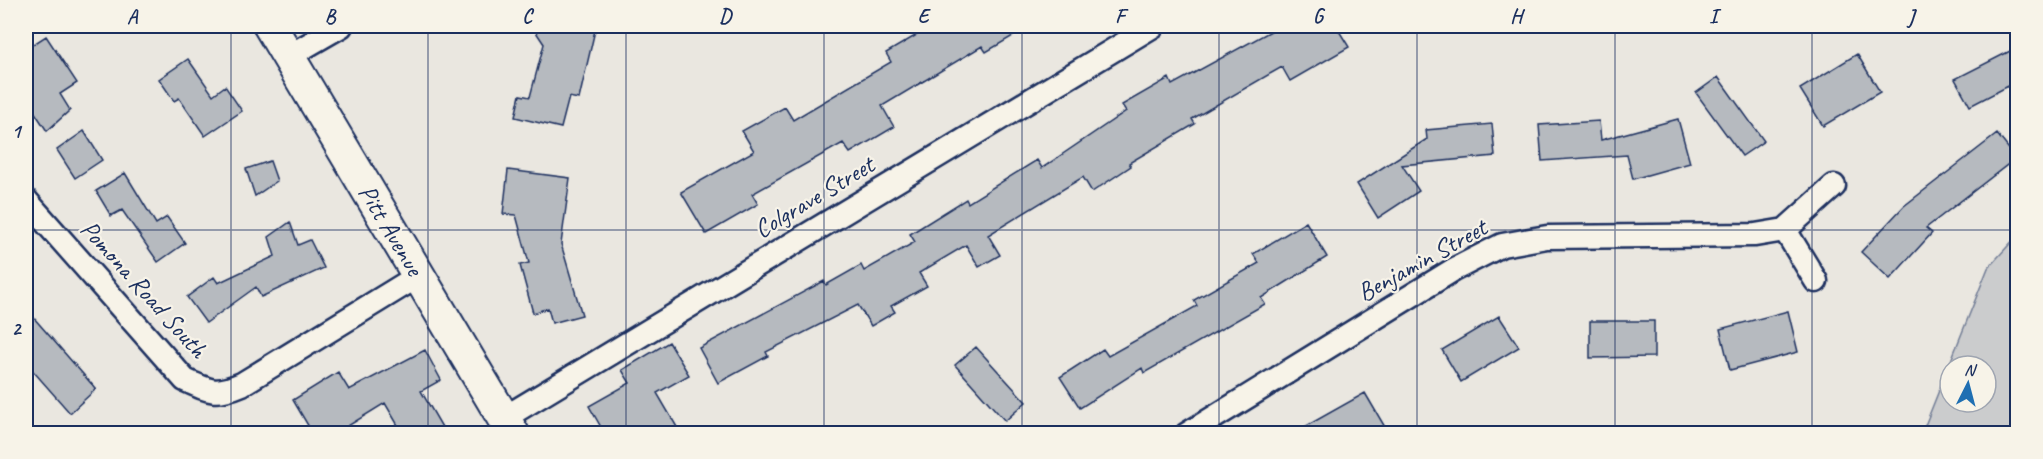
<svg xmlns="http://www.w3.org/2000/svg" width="2043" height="459" font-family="Caveat,sans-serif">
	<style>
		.green { fill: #cbcccd; stroke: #737e96; stroke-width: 1.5; fill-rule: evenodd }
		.building { fill: #b6babf; stroke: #1b2f5e; stroke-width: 1.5 }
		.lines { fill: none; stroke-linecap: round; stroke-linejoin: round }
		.street-casing { stroke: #1b2f5e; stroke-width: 27 }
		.secondary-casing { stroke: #1b2f5e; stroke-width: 36 }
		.street { stroke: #f7f3e8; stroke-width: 22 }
		.secondary { stroke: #f7f3e8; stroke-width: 32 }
		.grid { fill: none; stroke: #1b2f5e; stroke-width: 1.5; stroke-opacity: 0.55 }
		.labels { text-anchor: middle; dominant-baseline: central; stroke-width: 4.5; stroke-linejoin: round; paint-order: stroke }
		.street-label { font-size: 26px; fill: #1b2f5e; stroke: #f7f3e8 }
		.neatline { fill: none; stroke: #1b2f5e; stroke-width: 2 }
		.grid-label { font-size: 20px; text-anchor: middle; font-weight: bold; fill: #1b2f5e }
	</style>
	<rect width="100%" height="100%" fill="#eae7e0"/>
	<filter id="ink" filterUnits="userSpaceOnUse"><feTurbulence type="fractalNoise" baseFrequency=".0167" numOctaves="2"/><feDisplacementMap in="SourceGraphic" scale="12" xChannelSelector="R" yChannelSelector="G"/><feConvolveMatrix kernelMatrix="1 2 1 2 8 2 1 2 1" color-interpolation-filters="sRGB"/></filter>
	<g filter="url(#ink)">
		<!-- green -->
		<path class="green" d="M 2017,236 L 2017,433 L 1922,433 L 1988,268 ZM 1950,366 L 1986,366 L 1986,402 L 1950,402 Z"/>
		<!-- building -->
		<path class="building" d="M 532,26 L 596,26 L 579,99 L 569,97 L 561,128 L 515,117 L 520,95 L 530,97 L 544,44 Z
			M 932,26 L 1030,26 L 986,52 L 982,46 L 882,106 L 894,127 L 850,153 L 843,143 L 752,194 L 758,204 L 706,234 L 681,192 L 754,151 L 742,131 L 785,107 L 793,120 L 891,62 L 886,53 Z
			M 1280,26 L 1336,26 L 1349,47 L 1290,81 L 1282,67 L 1192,119 L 1195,124 L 1129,163 L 1131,166 L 1092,192 L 1083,177 L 988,235 L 1000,255 L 979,267 L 966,245 L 919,273 L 927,286 L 891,306 L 895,312 L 871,326 L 858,305 L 766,352 L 768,356 L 718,383 L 699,348 L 824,281 L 826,285 L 861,265 L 864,271 L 915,242 L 910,234 L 966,199 L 968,203 L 1037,160 L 1042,168 L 1126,111 L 1122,105 L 1169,78 L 1172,85 Z
			M 46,36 L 77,83 L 60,94 L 70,110 L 47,131 L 26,99 L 26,49 Z
			M 2018,47 L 2018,81 L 1970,106 L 1955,79 Z
			M 1857,54 L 1880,92 L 1823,126 L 1800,89 Z
			M 188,59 L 213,95 L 225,86 L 242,111 L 205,136 L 179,98 L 174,101 L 159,79 Z
			M 1718,77 L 1764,141 L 1742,156 L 1696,93 Z
			M 1678,119 L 1690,163 L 1633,179 L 1627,155 L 1542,161 L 1539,125 L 1599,121 L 1601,140 Z
			M 1492,124 L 1495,156 L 1402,165 L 1419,191 L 1378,218 L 1357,184 L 1427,139 L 1426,130 Z
			M 84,131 L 102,160 L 75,178 L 57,150 Z
			M 1997,134 L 2016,158 L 1926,228 L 1932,233 L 1890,279 L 1861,252 L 1904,206 Z
			M 270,161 L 277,181 L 255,196 L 246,169 Z
			M 508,170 L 570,178 L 561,244 L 582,315 L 552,323 L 548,308 L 533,313 L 520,265 L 529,263 L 516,215 L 503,214 Z
			M 125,173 L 156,224 L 167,217 L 185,243 L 158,262 L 122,210 L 111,216 L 96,191 Z
			M 290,222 L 298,245 L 310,240 L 324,268 L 261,297 L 256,287 L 206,323 L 187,297 L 214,277 L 218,283 L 275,256 L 269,237 Z
			M 1306,222 L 1327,257 L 1261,298 L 1265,304 L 1144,373 L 1142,368 L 1080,408 L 1060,377 L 1103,349 L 1108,356 L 1197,306 L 1194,300 L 1259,263 L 1253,254 Z
			M 26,309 L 96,389 L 70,413 L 26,363 Z
			M 1788,311 L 1798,352 L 1730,370 L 1720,329 Z
			M 1499,316 L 1519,347 L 1461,382 L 1442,350 Z
			M 1590,321 L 1654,321 L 1654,357 L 1590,358 Z
			M 669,342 L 689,375 L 657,393 L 681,434 L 605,434 L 589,406 L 630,383 L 622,370 Z
			M 976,347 L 1026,402 L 1005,421 L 955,365 Z
			M 425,350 L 441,380 L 421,391 L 446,434 L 403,434 L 385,403 L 335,434 L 313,434 L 293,400 L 338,372 L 349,390 Z
			M 1365,393 L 1389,434 L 1292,434 Z"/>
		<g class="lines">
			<!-- street casing -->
			<g class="street-casing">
				<path id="street" d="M 289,56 L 341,26
					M 26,200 L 185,380 C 211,392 216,395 242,384 L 418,276
					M 1785,230 L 1834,186
					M 504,418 L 1153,26
					M 1187,434 L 1453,270 L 1502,245 L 1547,237 L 1755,235 L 1785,230 L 1816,281"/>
			</g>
			<!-- secondary casing -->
			<g class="secondary-casing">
				<path id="secondary" d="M 270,26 L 513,434"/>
			</g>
			<!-- street -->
			<use href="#street" class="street"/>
			<!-- secondary -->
			<use href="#secondary" class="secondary"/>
		</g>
	</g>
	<!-- grid -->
	<path class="grid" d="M 231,26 L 231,434M 428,26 L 428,434M 626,26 L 626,434M 824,26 L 824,434M 1022,26 L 1022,434M 1219,26 L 1219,434M 1417,26 L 1417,434M 1615,26 L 1615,434M 1812,26 L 1812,434M 26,230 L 2018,230"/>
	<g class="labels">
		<!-- street labels -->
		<g class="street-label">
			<text transform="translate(814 197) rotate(-31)">Colgrave Street</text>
			<text transform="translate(391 230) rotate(59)">Pitt Avenue</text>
			<text transform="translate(1422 260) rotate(-29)">Benjamin Street</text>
			<text transform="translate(144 289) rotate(48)">Pomona Road South</text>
		</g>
	</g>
	<!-- margin -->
	<rect width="2043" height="459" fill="none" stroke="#f7f3e8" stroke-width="66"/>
	<!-- north arrow -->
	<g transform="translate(1968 384) rotate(6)"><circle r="28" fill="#f7f3e8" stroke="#9fa5b1" stroke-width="1.5"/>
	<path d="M0-4.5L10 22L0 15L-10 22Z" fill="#1f6fb2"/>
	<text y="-9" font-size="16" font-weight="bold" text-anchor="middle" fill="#1b2f5e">N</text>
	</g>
	<rect x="33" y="33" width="1977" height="393" class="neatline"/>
	<g class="grid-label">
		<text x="132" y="23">A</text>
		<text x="330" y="23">B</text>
		<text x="527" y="23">C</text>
		<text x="725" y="23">D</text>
		<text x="923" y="23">E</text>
		<text x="1120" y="23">F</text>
		<text x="1318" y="23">G</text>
		<text x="1516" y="23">H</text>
		<text x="1713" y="23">I</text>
		<text x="1911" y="23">J</text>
		<text x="16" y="138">1</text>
		<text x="16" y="335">2</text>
	</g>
</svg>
